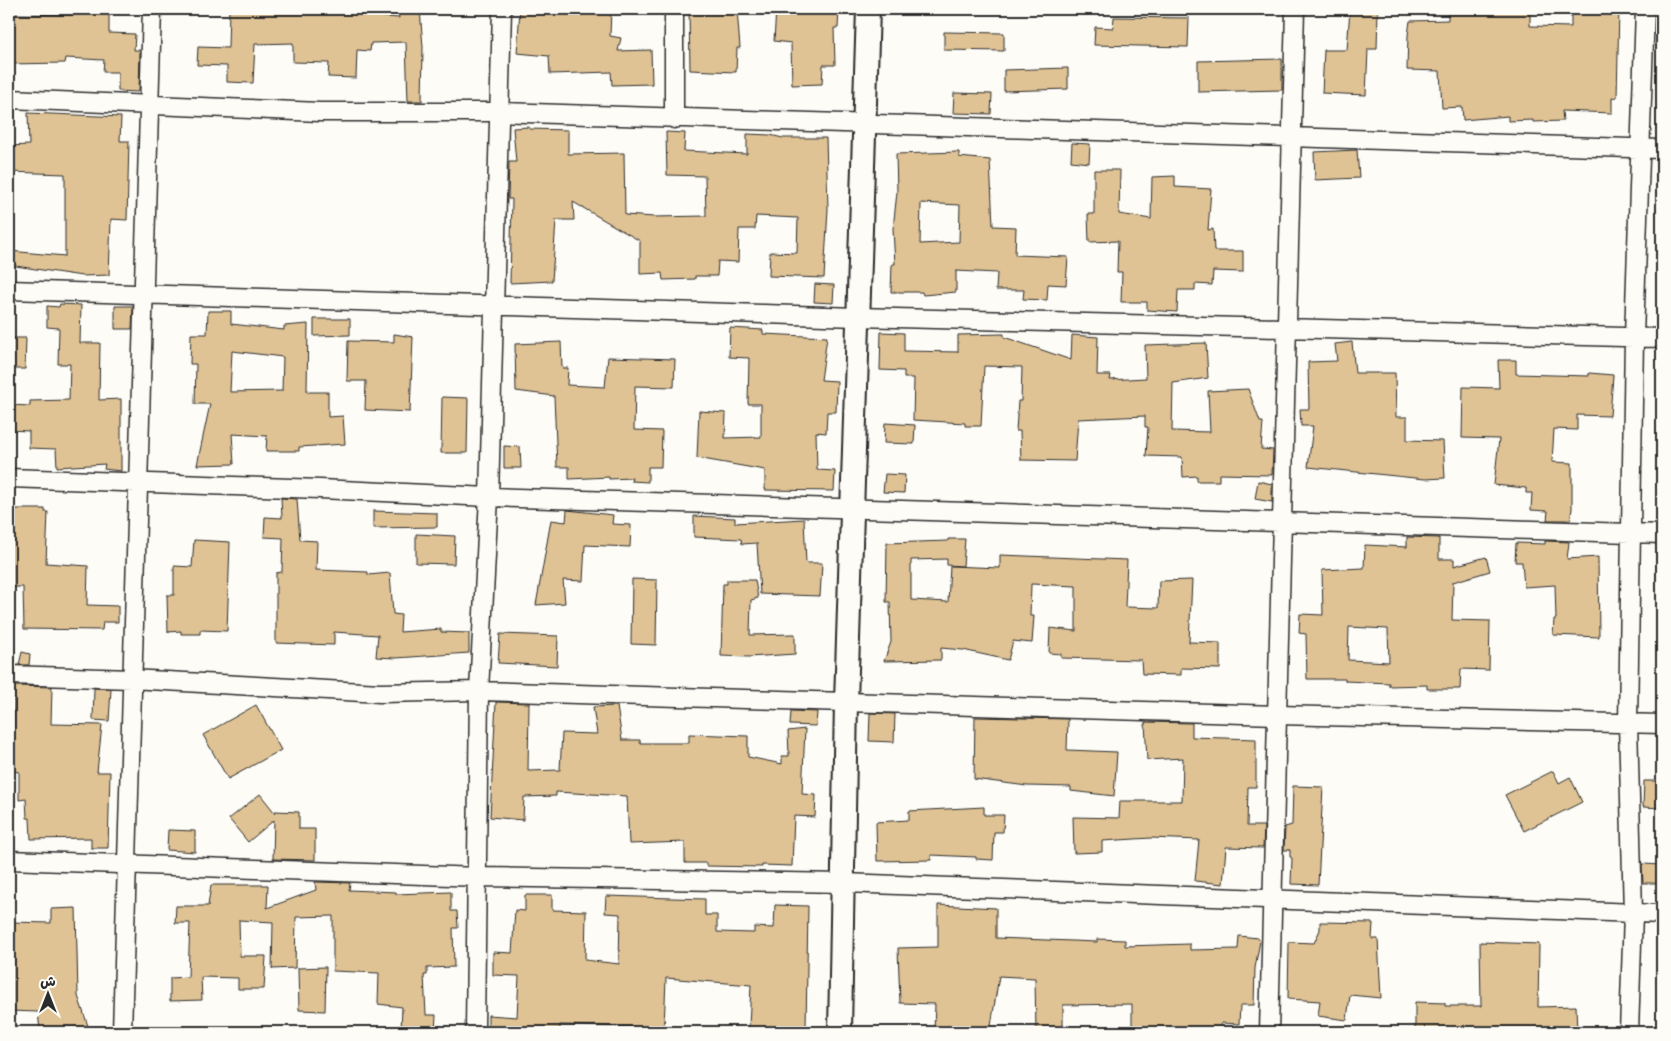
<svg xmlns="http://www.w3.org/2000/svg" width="1671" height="1041" font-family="Pangolin,'Playpen Sans Arabic',sans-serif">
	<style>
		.building { fill: #e0c394; stroke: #2b2b2b; fill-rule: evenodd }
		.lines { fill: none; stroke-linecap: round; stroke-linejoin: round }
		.minor-casing { stroke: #2b2b2b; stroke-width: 21 }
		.tertiary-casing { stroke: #2b2b2b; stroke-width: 26 }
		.minor { stroke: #fdfcf7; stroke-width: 18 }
		.tertiary { stroke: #fdfcf7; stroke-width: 22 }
	</style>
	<rect width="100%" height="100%" fill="#fdfcf7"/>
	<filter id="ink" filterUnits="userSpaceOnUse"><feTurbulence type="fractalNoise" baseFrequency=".02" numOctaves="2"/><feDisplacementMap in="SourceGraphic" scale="10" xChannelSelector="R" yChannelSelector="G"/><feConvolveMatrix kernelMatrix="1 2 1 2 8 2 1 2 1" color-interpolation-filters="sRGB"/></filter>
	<g filter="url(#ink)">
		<!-- building -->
		<path class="building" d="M 229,9 L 361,9 L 361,15 L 399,18 L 398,9 L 420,9 L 423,47 L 422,101 L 408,101 L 406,42 L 371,43 L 370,51 L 357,50 L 356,78 L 328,77 L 329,63 L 293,62 L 293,43 L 255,44 L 253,83 L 227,82 L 227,66 L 197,65 L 198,47 L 228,48 Z
			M 520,9 L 611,9 L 610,36 L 621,38 L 618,51 L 651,50 L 652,84 L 612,85 L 611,72 L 550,74 L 549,56 L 517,53 Z
			M 689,9 L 737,9 L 740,48 L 737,48 L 736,72 L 690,70 Z
			M 776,9 L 839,9 L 838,28 L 834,28 L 835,65 L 823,65 L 822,84 L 792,85 L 791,43 L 774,41 Z
			M 1350,9 L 1378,9 L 1377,49 L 1368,49 L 1366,95 L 1322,93 L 1324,50 L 1347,50 Z
			M 1448,9 L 1530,9 L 1530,26 L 1571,27 L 1571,9 L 1619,9 L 1617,97 L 1612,98 L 1612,113 L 1562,111 L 1563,121 L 1533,122 L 1533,120 L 1508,121 L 1508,116 L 1463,120 L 1462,107 L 1442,108 L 1440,71 L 1407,70 L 1408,35 L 1410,21 L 1448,20 Z
			M 75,10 L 109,11 L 109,33 L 135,34 L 134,50 L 140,50 L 139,92 L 118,91 L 118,72 L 103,72 L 104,60 L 66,58 L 65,63 L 9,64 L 9,14 L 75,15 Z
			M 1114,17 L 1189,18 L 1188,47 L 1094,45 L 1095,27 L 1113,28 Z
			M 944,32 L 1004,33 L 1004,51 L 944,50 Z
			M 1282,59 L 1282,90 L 1198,92 L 1198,61 Z
			M 1068,68 L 1068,89 L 1004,91 L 1004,70 Z
			M 954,93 L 992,94 L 991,114 L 953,113 Z
			M 28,113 L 121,117 L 120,141 L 129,141 L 127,220 L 111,219 L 109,275 L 82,276 L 9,265 L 9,251 L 65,256 L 65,174 L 9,172 L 9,146 L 29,145 Z
			M 529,127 L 529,129 L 568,130 L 568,154 L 624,153 L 625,215 L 654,217 L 706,216 L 705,176 L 667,175 L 666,132 L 685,133 L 684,151 L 747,154 L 747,134 L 770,135 L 783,138 L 826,138 L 828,209 L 824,278 L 769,276 L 770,252 L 797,253 L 798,218 L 756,216 L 755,229 L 739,229 L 738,262 L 718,261 L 717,276 L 695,276 L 695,279 L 663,280 L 662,273 L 640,274 L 640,241 L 573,202 L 574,220 L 556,220 L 552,281 L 510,283 L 512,199 L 508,199 L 509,162 L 516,162 L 513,128 Z
			M 1072,143 L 1090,144 L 1089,163 L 1071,161 Z
			M 1357,150 L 1359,178 L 1315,180 L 1314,152 Z
			M 959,152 L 959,157 L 990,160 L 993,226 L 1016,227 L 1015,255 L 1068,257 L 1066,285 L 1048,284 L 1047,300 L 1023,299 L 1024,290 L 996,290 L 997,273 L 956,271 L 956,292 L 923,295 L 922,292 L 891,292 L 892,264 L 895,264 L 893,229 L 897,192 L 896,154 ZM 921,203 L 960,205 L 959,242 L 920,244 Z
			M 1094,170 L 1120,170 L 1119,214 L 1151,219 L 1152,177 L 1175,176 L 1175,187 L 1211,189 L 1208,230 L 1213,229 L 1214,251 L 1243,251 L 1243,272 L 1213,271 L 1212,285 L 1195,284 L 1195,290 L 1178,290 L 1177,312 L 1147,310 L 1147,302 L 1121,302 L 1122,272 L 1117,272 L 1118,241 L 1089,242 L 1088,214 L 1094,214 Z
			M 815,284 L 834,285 L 833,303 L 814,302 Z
			M 60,304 L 81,305 L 80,343 L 100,343 L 99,400 L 121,399 L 121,471 L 104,469 L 105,464 L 57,467 L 56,449 L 29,448 L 29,431 L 9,430 L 9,405 L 30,406 L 30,401 L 69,400 L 70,364 L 58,364 L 59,328 L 47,327 L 47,306 L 59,307 Z
			M 115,306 L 133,306 L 132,329 L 115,329 Z
			M 208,311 L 231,311 L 231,324 L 284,330 L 284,326 L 308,324 L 307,392 L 328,392 L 328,417 L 343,416 L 345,444 L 299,447 L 299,451 L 266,451 L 267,436 L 232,434 L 234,464 L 197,465 L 210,404 L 195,404 L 196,364 L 190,364 L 191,334 L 207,334 ZM 232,351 L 283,357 L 282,391 L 230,392 Z
			M 314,319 L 350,319 L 350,335 L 314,336 Z
			M 730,328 L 763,330 L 763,334 L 827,337 L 821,380 L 837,381 L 836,412 L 827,412 L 826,433 L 816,432 L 817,470 L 835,471 L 834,491 L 765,490 L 765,470 L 697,458 L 699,411 L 726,413 L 725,438 L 761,437 L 761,404 L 748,404 L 749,358 L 729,357 Z
			M 881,332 L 904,333 L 904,351 L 958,352 L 958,335 L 1004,334 L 1004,337 L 1071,360 L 1072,335 L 1098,337 L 1097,375 L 1111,375 L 1110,380 L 1146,378 L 1145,345 L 1206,343 L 1208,378 L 1173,383 L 1172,431 L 1210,432 L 1208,391 L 1248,389 L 1260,422 L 1263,422 L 1261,449 L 1273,450 L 1272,475 L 1219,474 L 1219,481 L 1197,481 L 1197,476 L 1183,477 L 1182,457 L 1146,456 L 1148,427 L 1145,427 L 1145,416 L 1078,419 L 1075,461 L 1021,460 L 1020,431 L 1016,431 L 1018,401 L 1021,401 L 1022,367 L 984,366 L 981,426 L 965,426 L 965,423 L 913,420 L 914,378 L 904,378 L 904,371 L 880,370 Z
			M 394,334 L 413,337 L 410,412 L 365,410 L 366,381 L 347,381 L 348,341 L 394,342 Z
			M 9,338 L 26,338 L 25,369 L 9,369 Z
			M 561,342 L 562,368 L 568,368 L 567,385 L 605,387 L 608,357 L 675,359 L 674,387 L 635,386 L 634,430 L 662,431 L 661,467 L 648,467 L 648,482 L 631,481 L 632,478 L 609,479 L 609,477 L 569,479 L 569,467 L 557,467 L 554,396 L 516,391 L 515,344 Z
			M 1352,342 L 1355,373 L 1395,373 L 1396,417 L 1407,417 L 1407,440 L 1443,441 L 1445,478 L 1425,479 L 1308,467 L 1313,426 L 1301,426 L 1300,409 L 1309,409 L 1308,362 L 1337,361 L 1335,344 Z
			M 1498,360 L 1516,360 L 1516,374 L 1589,376 L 1589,373 L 1613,375 L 1610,416 L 1577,415 L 1577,430 L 1554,429 L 1552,462 L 1572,463 L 1572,509 L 1570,520 L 1547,520 L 1548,511 L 1531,510 L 1532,493 L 1526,493 L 1526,488 L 1494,485 L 1499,439 L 1462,438 L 1463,387 L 1499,388 Z
			M 442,397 L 468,398 L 467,453 L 441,453 Z
			M 885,423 L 915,425 L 914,444 L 884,443 Z
			M 504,446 L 520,447 L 521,468 L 504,468 Z
			M 885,474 L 905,475 L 904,493 L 883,492 Z
			M 1258,481 L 1272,484 L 1272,502 L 1255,499 Z
			M 281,498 L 297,499 L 300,540 L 317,541 L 316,570 L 368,572 L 368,575 L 390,573 L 393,614 L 401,615 L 400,632 L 441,629 L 441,632 L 469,633 L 469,653 L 396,658 L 376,657 L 378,635 L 334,632 L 334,645 L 276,643 L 276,573 L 282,572 L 283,538 L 264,537 L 265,517 L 282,518 Z
			M 9,509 L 45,509 L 45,512 L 48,512 L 46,563 L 88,566 L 87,605 L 118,606 L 118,622 L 103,622 L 102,630 L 24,629 L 23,587 L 9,587 Z
			M 567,510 L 613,515 L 612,524 L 631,525 L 630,547 L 585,545 L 583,581 L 563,580 L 565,603 L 536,605 L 551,520 L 566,522 Z
			M 373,511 L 437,513 L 437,527 L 373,528 Z
			M 694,516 L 735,518 L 735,523 L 804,519 L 806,563 L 822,563 L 820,596 L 760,594 L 757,543 L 742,544 L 741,539 L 694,537 Z
			M 416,534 L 455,536 L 454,564 L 416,563 Z
			M 1407,537 L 1439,538 L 1439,559 L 1454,559 L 1454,566 L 1486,557 L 1490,571 L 1453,582 L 1452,620 L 1490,621 L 1489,670 L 1461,669 L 1460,689 L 1427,689 L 1427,685 L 1389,686 L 1389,683 L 1345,681 L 1346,679 L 1307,679 L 1306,634 L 1299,633 L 1300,614 L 1323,615 L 1322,570 L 1364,568 L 1365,545 L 1407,547 ZM 1349,627 L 1388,629 L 1389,662 L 1348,660 Z
			M 948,539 L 965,539 L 963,566 L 947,565 L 947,559 L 911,560 L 911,600 L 948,602 L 950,566 L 1000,568 L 1000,555 L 1127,560 L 1125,607 L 1158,608 L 1159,581 L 1192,580 L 1189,642 L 1220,643 L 1220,669 L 1181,668 L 1181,675 L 1142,674 L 1141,660 L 1061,658 L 1061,654 L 1049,653 L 1050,628 L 1076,631 L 1076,586 L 1031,584 L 1030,616 L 1034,616 L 1032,643 L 1013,641 L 1008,660 L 963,650 L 941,648 L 941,660 L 884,661 L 891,642 L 890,602 L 886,602 L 887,543 L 948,541 Z
			M 194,540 L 230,542 L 227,631 L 200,630 L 200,634 L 181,634 L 181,631 L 168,632 L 167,595 L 174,595 L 174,566 L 192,567 Z
			M 1545,541 L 1569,542 L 1567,559 L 1598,557 L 1599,637 L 1553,635 L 1554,619 L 1556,619 L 1555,585 L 1524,587 L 1522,562 L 1515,562 L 1516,543 L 1545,544 Z
			M 632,579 L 657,580 L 656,645 L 631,644 Z
			M 727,580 L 755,580 L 758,598 L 751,600 L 750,635 L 795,634 L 795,654 L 749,657 L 721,656 L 723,584 L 727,584 Z
			M 500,634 L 558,636 L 557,666 L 498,663 Z
			M 22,652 L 30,654 L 29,665 L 19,665 Z
			M 14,686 L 52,687 L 51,724 L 102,725 L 97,772 L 110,772 L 108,848 L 91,848 L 91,838 L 31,839 L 30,818 L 27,818 L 26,799 L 19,800 L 19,772 L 12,771 L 14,701 L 11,700 Z
			M 94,688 L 111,689 L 109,721 L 93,720 Z
			M 496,702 L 529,703 L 528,771 L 560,770 L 562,733 L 597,734 L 593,707 L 617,706 L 622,740 L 640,740 L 640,743 L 689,743 L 689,734 L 748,736 L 748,757 L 782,764 L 782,756 L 789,756 L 788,731 L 805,729 L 802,794 L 816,795 L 815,817 L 794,816 L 792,866 L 762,865 L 762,867 L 706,866 L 706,863 L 685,863 L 685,842 L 629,844 L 627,796 L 556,792 L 556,796 L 524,797 L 523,820 L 490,817 Z
			M 256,705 L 281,750 L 228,779 L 203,735 Z
			M 791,711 L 817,712 L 816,726 L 790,725 Z
			M 870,713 L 895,714 L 894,742 L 869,741 Z
			M 975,717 L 1068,719 L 1067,750 L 1117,752 L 1114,796 L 1071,791 L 1071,787 L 1027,786 L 974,779 Z
			M 1145,722 L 1192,723 L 1192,737 L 1256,739 L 1256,787 L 1248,787 L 1247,826 L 1264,826 L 1263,848 L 1226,847 L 1223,884 L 1195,881 L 1199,840 L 1151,838 L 1102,841 L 1102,852 L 1074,853 L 1073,817 L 1119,818 L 1120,801 L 1182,801 L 1183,758 L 1147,760 Z
			M 1553,771 L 1559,783 L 1570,777 L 1582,802 L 1524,831 L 1505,795 Z
			M 1644,781 L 1662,781 L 1662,808 L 1643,807 Z
			M 1293,786 L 1323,787 L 1318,885 L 1291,884 L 1292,858 L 1290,857 L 1290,850 L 1284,850 L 1285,827 L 1292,825 Z
			M 260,794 L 275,813 L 275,811 L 299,812 L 299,829 L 315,829 L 315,860 L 273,859 L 274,820 L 248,842 L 229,819 Z
			M 984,807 L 984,815 L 1004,815 L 1003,832 L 994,832 L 993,860 L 976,859 L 976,857 L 931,855 L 931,860 L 877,861 L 876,822 L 909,820 L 909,811 Z
			M 168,830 L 195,831 L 195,852 L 167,850 Z
			M 1642,864 L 1662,865 L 1662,883 L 1643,883 Z
			M 315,882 L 350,883 L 349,890 L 396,892 L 396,894 L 451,892 L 451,911 L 457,911 L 458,928 L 453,928 L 454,967 L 427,968 L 427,975 L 424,975 L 426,1015 L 436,1015 L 435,1032 L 401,1032 L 402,1007 L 378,1004 L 379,973 L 333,971 L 333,916 L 296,917 L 295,968 L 272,969 L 273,922 L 239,920 L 240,956 L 266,956 L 264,989 L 238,989 L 238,978 L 201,977 L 202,1000 L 170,1001 L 170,978 L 188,977 L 190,923 L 175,923 L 176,906 L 208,906 L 211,885 L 268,885 L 267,908 L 316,890 Z
			M 525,895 L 552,895 L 552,910 L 586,911 L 585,960 L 619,964 L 620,914 L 605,913 L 606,896 L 705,899 L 705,915 L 717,915 L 717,932 L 754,933 L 754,927 L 774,928 L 775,905 L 808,906 L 806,1028 L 749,1027 L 751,985 L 666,978 L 664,1028 L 560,1025 L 560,1032 L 488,1032 L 488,1015 L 517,1017 L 519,976 L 493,975 L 493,952 L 512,953 L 515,910 L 525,911 Z
			M 938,905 L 996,908 L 996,938 L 1097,942 L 1097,939 L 1125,940 L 1125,946 L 1190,944 L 1190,950 L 1238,949 L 1239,936 L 1258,938 L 1260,941 L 1255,968 L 1254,1005 L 1240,1005 L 1239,1024 L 1221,1023 L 1220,1032 L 1132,1032 L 1132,1004 L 1063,1005 L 1063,1031 L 1036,1032 L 1035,978 L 999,976 L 990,1032 L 934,1032 L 935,1004 L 900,1003 L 898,948 L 938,947 Z
			M 76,908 L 78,996 L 88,1026 L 40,1031 L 38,1012 L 9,1011 L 9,922 L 51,923 L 51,909 Z
			M 1320,922 L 1373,923 L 1372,939 L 1378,939 L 1381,998 L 1350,995 L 1347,1020 L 1318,1016 L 1320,1001 L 1288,999 L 1289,942 L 1314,943 L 1320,930 Z
			M 1480,942 L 1539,944 L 1538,1007 L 1576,1006 L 1577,1032 L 1415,1032 L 1415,1002 L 1445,1003 L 1445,1006 L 1481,1006 Z
			M 326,967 L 325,1011 L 299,1010 L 298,968 Z"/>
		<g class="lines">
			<!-- minor casing -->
			<g class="minor-casing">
				<path id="minor" d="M 9,99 L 320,112 L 498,112 L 1662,149
					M 674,119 L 674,9
					M 9,290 L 857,317 L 1662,338
					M 9,478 L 320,489 L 489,497 L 1662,534
					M 9,675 L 131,679 L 380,693 L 479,691 L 1277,715 L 1662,724
					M 9,860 L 479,877 L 844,883 L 1662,914
					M 122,1032 L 152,9
					M 475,1032 L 479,691 L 489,497 L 502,9
					M 1269,1032 L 1295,9
					M 1629,1032 L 1633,913 L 1628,723 L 1634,337 L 1645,9"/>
			</g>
			<!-- tertiary casing -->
			<g class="tertiary-casing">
				<path id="tertiary" d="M 840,1032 L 846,702 L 868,9"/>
			</g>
			<!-- minor -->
			<use href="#minor" class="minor"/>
			<!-- tertiary -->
			<use href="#tertiary" class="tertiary"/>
		</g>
	</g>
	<!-- margin -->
	<rect width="1671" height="1041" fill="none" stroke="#fdfcf7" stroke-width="30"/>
	<rect x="15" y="15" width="1641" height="1011" fill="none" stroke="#2b2b2b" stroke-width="2" filter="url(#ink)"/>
	<!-- north arrow -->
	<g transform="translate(48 994)" stroke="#fdfcf7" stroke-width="4" paint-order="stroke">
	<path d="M0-4L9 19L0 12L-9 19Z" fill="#2b2b2b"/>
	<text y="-8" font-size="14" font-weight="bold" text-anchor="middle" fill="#2b2b2b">ش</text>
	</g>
</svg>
